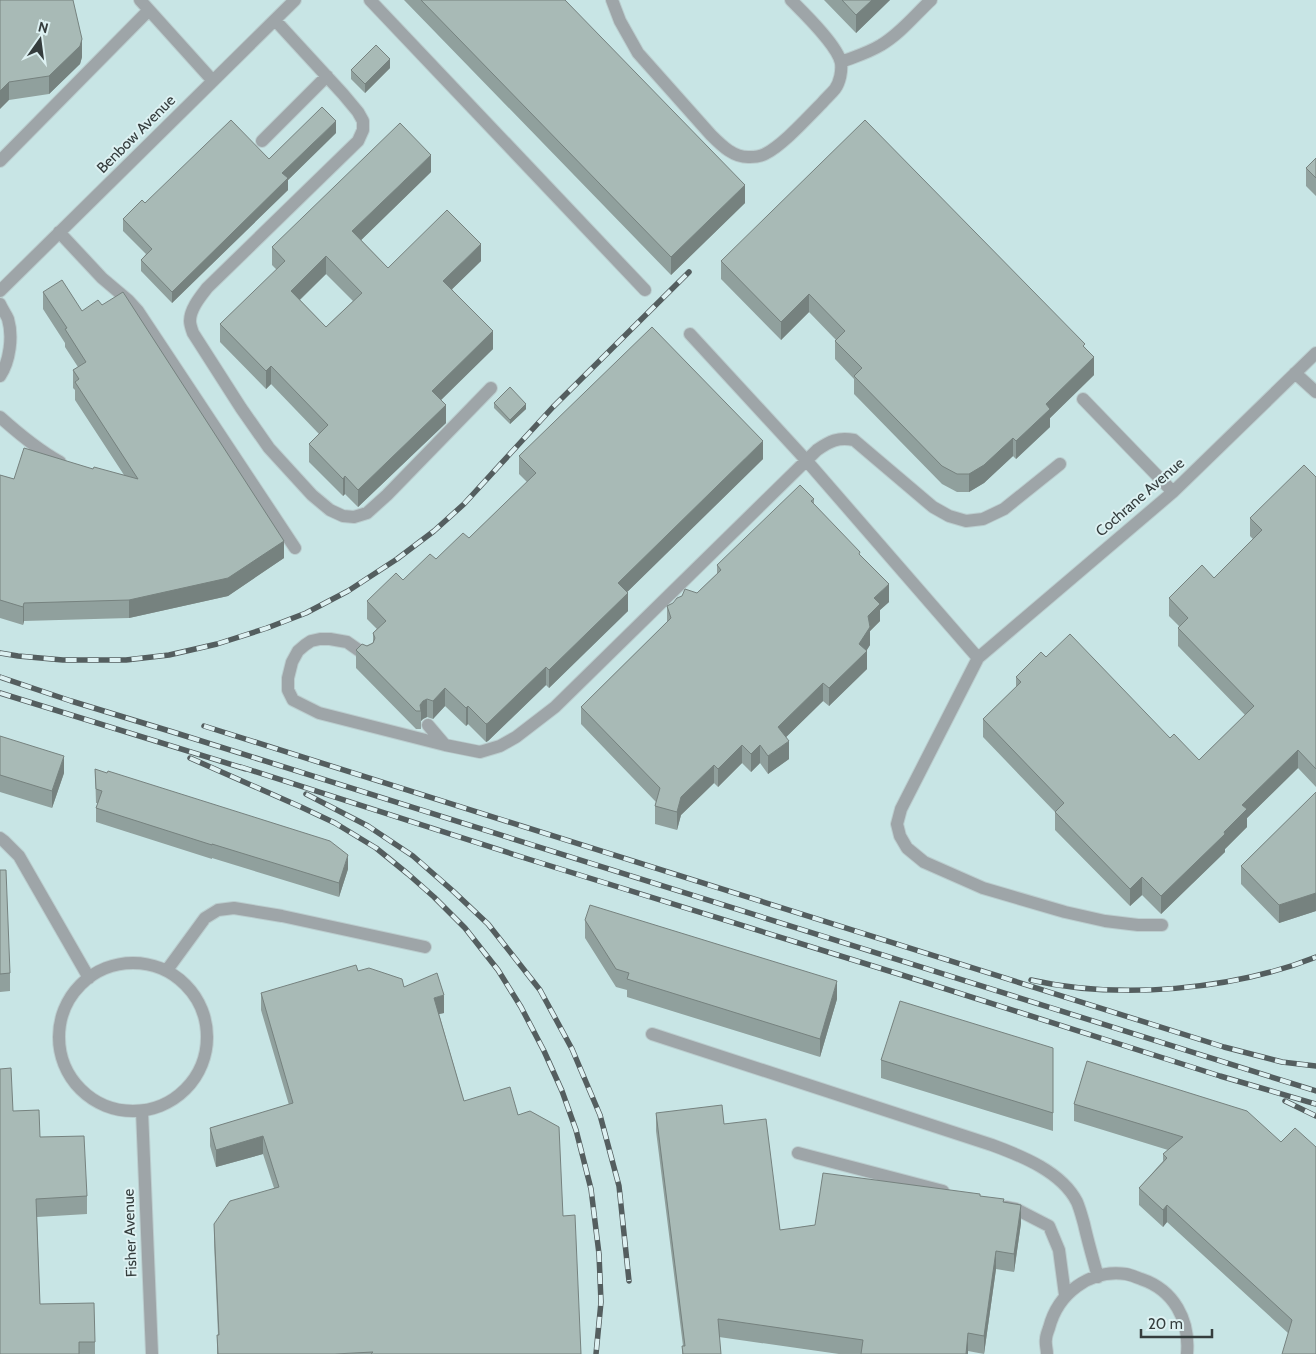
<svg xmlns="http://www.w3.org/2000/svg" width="1316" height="1354" font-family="Cabin,sans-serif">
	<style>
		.built { fill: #c8e5e5 }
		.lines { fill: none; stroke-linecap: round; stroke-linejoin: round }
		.service-casing { stroke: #bbcdce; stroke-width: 14 }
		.service { stroke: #9ea5a8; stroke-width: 12 }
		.rail-casing { stroke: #545e5f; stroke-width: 5.5 }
		.rail { stroke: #ddf1f2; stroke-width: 4; stroke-dasharray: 11; stroke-linecap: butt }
		.wall { fill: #90a09d; fill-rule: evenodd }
		.shaded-wall { fill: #76827f }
		.building { fill: #a8bab6; stroke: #76827f; fill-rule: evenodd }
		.labels { text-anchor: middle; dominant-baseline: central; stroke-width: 4; stroke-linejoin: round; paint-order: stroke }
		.street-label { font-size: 15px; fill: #353d3d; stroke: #ddf1f2 }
	</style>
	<rect width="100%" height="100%" fill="#ddf1f2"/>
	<!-- built -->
	<path class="built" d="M 0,0 L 1316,0 L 1316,1354 L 0,1354 Z"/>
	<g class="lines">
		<!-- service casing -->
		<g class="service-casing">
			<path id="service" d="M 140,0 L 213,81
				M 370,0 L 645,290
				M 612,0 L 620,21 L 638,53 L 711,135 C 722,146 734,158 750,157 C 755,157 761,156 765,154 C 783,145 807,118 822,103 C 826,98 831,94 835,89 C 840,82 842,71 841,63 C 838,46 804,13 791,0
				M 275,20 L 343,94 L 358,112 L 363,121 L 363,130 L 358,141 L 207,288 C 200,297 190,309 190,321 C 190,325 192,330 193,333 L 241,408 L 269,448 L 312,495 L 330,510 L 343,516 L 354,517 L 367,513 L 387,495 L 491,388
				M 841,62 C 854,57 868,53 881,45 C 900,34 915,15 931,0
				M 262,141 L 327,76
				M 0,161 L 149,10
				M 59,232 L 102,278 L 128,300 L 138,311 L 295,548
				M 0,291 L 295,0
				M 0,304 C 2,309 6,314 8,319 C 13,336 10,361 0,376
				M 690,334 L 806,460 L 978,658
				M 1295,373 L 1316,392
				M 1083,399 L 1173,492
				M 0,417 C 19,434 38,450 60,462
				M 367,656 L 347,642 L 330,639 L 320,639 L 311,641 L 305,645 L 298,651 L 292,662 L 288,678 L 288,690 L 293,700 L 319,713 L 445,745 L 480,752 L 500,746 L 516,737 L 555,707 L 817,450 C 830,441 838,437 854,440 L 933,507 L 949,516 L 966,521 L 983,519 L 1004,509 L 1060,464
				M 428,725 L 445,745
				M 0,838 L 4,841 L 19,856 L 89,978
				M 1162,925 L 1138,925 L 1105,921 L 1065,912 L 983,888 L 924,862 L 907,848 L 900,836 L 897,824 L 901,809 L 978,658 L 1173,492 L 1316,353
				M59 1037a74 74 0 1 1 148 0a74 74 0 1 1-148 0Z
				M 167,970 L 205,918 L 218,910 L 234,908 L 282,916 L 425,947
				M 652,1034 L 992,1145 C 1022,1156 1062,1172 1077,1202 C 1080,1209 1082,1217 1084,1224 C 1088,1242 1093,1259 1098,1277
				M 142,1111 L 152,1354
				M 798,1153 L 943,1191
				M 1006,1207 L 1016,1209 L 1049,1226 L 1059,1250 L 1065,1295
				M 1047,1354 C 1047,1349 1045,1344 1046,1339 C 1046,1335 1048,1331 1049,1328 C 1058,1293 1090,1269 1126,1274 C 1131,1275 1136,1277 1141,1279 C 1174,1290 1190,1320 1187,1354"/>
		</g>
		<!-- service -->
		<use href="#service" class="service"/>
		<!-- rail casing -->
		<g class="rail-casing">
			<path id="rail" d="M 0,653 L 18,656 L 63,660 L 126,660 L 169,655 L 217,644 L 267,628 L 306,613 L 348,591 L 397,559 L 434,531 L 464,504 L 553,407 L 689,272
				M 0,677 L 71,701 L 176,733 L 1316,1091
				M 0,693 L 246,769
				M 204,726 L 1224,1047 L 1282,1062 L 1316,1066
				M 190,758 L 301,807 L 335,823 L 376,848 L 408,874 L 434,897 L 465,928 L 498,970 L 521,1007 L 544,1051 L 562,1091 L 576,1130 L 591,1189 L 599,1254 L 601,1302 L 596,1354
				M 241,767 L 528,859 L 902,975 L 1220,1076 L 1316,1104
				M 306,794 L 368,826 L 413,856 L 453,891 L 488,924 L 540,990 L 572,1049 L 600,1115 L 619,1186 L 629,1281
				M 1031,980 C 1119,1000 1233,990 1316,957
				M 1285,1101 L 1316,1116"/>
		</g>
		<!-- rail -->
		<use href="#rail" class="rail"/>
	</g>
	<!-- wall -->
	<path class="wall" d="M 0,0 L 82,57 L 80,64 L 49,94 L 9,100 Z
		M 404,0 L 565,0 L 745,203 L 671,275 Z
		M 824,0 L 890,0 L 856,33 Z
		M 390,68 L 365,93 L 351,79 L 351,70 Z
		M 336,133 L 288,180 L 288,190 L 172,303 L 141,271 L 141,260 L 146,254 L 123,231 L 123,219 L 145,203 L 269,159 Z
		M 1316,158 L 1316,196 L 1306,186 L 1306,168 Z
		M 431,172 L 361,240 L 388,268 L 481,261 L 452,289 L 493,349 L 440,400 L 446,423 L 358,507 L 345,494 L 343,496 L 309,462 L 309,444 L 319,434 L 271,384 L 266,389 L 220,342 L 220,324 L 277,270 L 272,265 L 272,247 ZM 326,274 L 353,301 L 326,327 L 300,300 Z
		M 721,261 L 1085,347 L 1094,375 L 1050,418 L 1050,427 L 1016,459 L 1013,456 L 984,483 L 969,492 L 957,492 L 942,484 L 854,394 L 854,379 L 835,359 L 835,341 L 836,340 L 809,312 L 781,340 L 721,279 Z
		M 43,292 L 82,311 L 284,558 L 228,596 L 129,618 L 24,621 L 23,625 L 0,618 L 0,475 L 14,479 L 93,469 L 124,475 L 75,400 L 75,390 L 73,388 L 73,370 L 78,367 L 65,347 L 65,343 L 43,309 Z
		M 494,403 L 526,409 L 510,424 L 494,408 Z
		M 519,456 L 763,459 L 627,592 L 628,611 L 549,688 L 546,685 L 488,741 L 486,742 L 468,724 L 466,726 L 445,706 L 433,719 L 427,717 L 423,719 L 421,721 L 421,729 L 416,729 L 356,668 L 356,650 L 373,643 L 373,633 L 377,629 L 367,619 L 367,601 L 403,580 L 469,538 L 527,482 L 519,474 Z
		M 1316,477 L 1316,787 L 1298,768 L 1247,818 L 1247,827 L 1225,849 L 1225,852 L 1161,914 L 1142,895 L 1130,906 L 1055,830 L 1055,812 L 983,737 L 983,719 L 1016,687 L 1016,677 L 1046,657 L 1170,738 L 1199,760 L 1245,715 L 1178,646 L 1178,628 L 1179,626 L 1169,616 L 1169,598 L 1214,578 L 1253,539 L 1250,536 L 1250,518 Z
		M 814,499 L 814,504 L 860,555 L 889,602 L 880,610 L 880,621 L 870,631 L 870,645 L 866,651 L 867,669 L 829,706 L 823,701 L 786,737 L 789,759 L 768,774 L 760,763 L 751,772 L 742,763 L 718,787 L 714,783 L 681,815 L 677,830 L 655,824 L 655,806 L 656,802 L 581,724 L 581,707 L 667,622 L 667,606 L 697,593 L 717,574 L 717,565 Z
		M 0,736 L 64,773 L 52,808 L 0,792 Z
		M 95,769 L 348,869 L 339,897 L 212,858 L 212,859 L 96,822 L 96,808 L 98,803 L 96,803 Z
		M 1316,792 L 1316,911 L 1279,923 L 1241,884 L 1241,866 Z
		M 0,870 L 10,973 L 10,991 L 0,992 Z
		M 585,920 L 837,999 L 820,1057 L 627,997 L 627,990 L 616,987 L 585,938 Z
		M 358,971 L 404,987 L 444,1013 L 439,1014 L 464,1101 L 518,1115 L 563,1216 L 581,1354 L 217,1354 L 217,1335 L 218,1335 L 214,1242 L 214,1224 L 274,1188 L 263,1154 L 216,1167 L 210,1146 L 210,1128 L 289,1105 L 261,1010 L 261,993 Z
		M 1053,1048 L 1053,1131 L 881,1078 L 881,1060 Z
		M 1074,1104 L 1247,1111 L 1316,1354 L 1288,1333 L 1167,1222 L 1163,1227 L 1139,1205 L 1139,1188 L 1163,1161 L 1163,1154 L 1168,1150 L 1074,1121 Z
		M 13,1111 L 40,1137 L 87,1196 L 87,1214 L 37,1217 L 40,1304 L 95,1342 L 95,1354 L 0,1354 Z
		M 656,1113 L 724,1124 L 780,1230 L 815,1225 L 980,1196 L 1004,1203 L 1021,1223 L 1014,1272 L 996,1269 L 984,1354 L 968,1351 L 968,1354 L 839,1354 L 719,1337 L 721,1354 L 682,1354 L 683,1346 L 656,1131 Z"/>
	<!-- shaded-wall -->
	<path class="shaded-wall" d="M 872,0 L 890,0 L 856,33 L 856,15 Z
		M 82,39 L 82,57 L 80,64 L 49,94 L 49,76 Z
		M 390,59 L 390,68 L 365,93 L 365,84 Z
		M 9,82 L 9,100 L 0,109 L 0,91 Z
		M 336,121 L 336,133 L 288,180 L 288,190 L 172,303 L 172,292 L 282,173 Z
		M 431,155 L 431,172 L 352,249 L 352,231 Z
		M 745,185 L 745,203 L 671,275 L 671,257 Z
		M 481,244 L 481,261 L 443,298 L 443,281 Z
		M 326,256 L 326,274 L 291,308 L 291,291 Z
		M 809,294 L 809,312 L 781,340 L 781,322 Z
		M 493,331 L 493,349 L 432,409 L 432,391 Z
		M 1094,357 L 1094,375 L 1050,418 L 1050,427 L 1016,459 L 1016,441 L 1046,404 Z
		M 271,366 L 271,384 L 266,389 L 266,371 Z
		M 526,404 L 526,409 L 510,424 L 510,420 Z
		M 446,405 L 446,423 L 358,507 L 358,490 Z
		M 1013,438 L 1013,456 L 984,483 L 969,492 L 969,474 Z
		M 763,441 L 763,459 L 618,601 L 618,583 Z
		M 345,476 L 345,494 L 343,496 L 343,479 Z
		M 284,541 L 284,558 L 228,596 L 129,618 L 129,600 Z
		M 889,584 L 889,602 L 880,610 L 880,621 L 870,631 L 870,645 L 865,653 L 867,651 L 867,669 L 829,706 L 829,688 L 859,644 L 868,616 L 874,598 Z
		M 628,593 L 628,611 L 549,688 L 549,670 Z
		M 24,603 L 24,621 L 23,625 L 23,607 Z
		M 546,667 L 546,685 L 488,741 L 486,742 L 486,724 Z
		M 823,683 L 823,701 L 778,745 L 778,727 Z
		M 445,688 L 445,706 L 433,719 L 433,701 Z
		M 427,699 L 427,717 L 423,719 L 421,721 L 421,711 L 420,705 L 423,701 Z
		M 468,706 L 468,724 L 466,726 L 466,708 Z
		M 789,741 L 789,759 L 768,774 L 768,756 Z
		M 742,745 L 742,763 L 718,787 L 718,769 Z
		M 760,745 L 760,763 L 751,772 L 751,754 Z
		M 1298,750 L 1298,768 L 1247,818 L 1247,827 L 1225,849 L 1225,852 L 1161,914 L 1161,896 L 1224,832 L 1242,805 Z
		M 64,756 L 64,773 L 52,808 L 52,791 Z
		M 714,765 L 714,783 L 681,815 L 677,830 L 677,812 L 681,797 Z
		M 348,855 L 348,869 L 339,897 L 339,883 Z
		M 1142,877 L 1142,895 L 1130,906 L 1130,889 Z
		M 1316,893 L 1316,911 L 1279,923 L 1279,905 Z
		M 837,981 L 837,999 L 820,1057 L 820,1039 Z
		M 444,995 L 444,1013 L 434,1015 L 434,998 Z
		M 263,1136 L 263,1154 L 216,1167 L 216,1150 Z
		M 1021,1205 L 1021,1223 L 1014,1272 L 1014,1254 Z
		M 1167,1205 L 1167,1222 L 1163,1227 L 1163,1210 Z
		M 996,1251 L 996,1269 L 984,1354 L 984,1336 Z
		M 968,1333 L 968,1354 L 966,1354 Z"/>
	<!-- building -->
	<path class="building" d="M 0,0 L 73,0 L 82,39 L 80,46 L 49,76 L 9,82 L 0,91 Z
		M 421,0 L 565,0 L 745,185 L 671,257 Z
		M 842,0 L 872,0 L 856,15 Z
		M 376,45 L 390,59 L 365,84 L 351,70 Z
		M 322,107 L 336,121 L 282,173 L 288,178 L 172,292 L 141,260 L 152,249 L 123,219 L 142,200 L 145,203 L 231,120 L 269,159 Z
		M 865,120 L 1085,344 L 1083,346 L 1094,357 L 1046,404 L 1050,409 L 1016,441 L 1013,438 L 984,465 L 969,474 L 957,474 L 942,466 L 854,376 L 862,368 L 835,341 L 845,331 L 809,294 L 781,322 L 721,261 Z
		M 400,123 L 431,155 L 352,231 L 388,268 L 447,210 L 481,244 L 443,281 L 493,331 L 432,391 L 446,405 L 358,490 L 345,476 L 343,479 L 309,444 L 328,425 L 271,366 L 266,371 L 220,324 L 285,261 L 272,247 ZM 326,256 L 362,293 L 326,327 L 291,291 Z
		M 1316,158 L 1316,178 L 1306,168 Z
		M 62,280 L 82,311 L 98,300 L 102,305 L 123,292 L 284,541 L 228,578 L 129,600 L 24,603 L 23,607 L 0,600 L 0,475 L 14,479 L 24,448 L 93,469 L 94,467 L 138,479 L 75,382 L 79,379 L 73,370 L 86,362 L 65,329 L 67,328 L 43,292 Z
		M 652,327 L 763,441 L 618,583 L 628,593 L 549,670 L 546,667 L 488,723 L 486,724 L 468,706 L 466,708 L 445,688 L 433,701 L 427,699 L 423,701 L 420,705 L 421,711 L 416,711 L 356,650 L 362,644 L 367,646 L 373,643 L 375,638 L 373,633 L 386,621 L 367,601 L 396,573 L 403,580 L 430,554 L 436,559 L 463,533 L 469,538 L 536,473 L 519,456 Z
		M 510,387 L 526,404 L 510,420 L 494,403 Z
		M 1304,465 L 1316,477 L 1316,769 L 1298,750 L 1242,805 L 1247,809 L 1224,832 L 1225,834 L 1161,896 L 1142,877 L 1130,889 L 1055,812 L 1064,803 L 983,719 L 1021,682 L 1016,677 L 1041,652 L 1046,657 L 1070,634 L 1170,738 L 1174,734 L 1199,760 L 1254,706 L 1178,628 L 1188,618 L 1169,598 L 1202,565 L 1214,578 L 1262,530 L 1250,518 Z
		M 800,485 L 814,499 L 811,501 L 814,504 L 860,552 L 859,554 L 889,584 L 874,598 L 880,604 L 868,616 L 870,627 L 859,644 L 867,651 L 829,688 L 823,683 L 778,727 L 789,741 L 768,756 L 760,745 L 751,754 L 742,745 L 718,769 L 714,765 L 681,797 L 677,812 L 655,806 L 660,788 L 581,707 L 671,618 L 667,606 L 673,603 L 677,598 L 682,596 L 685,589 L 697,593 L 721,570 L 717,565 Z
		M 0,736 L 64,756 L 52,791 L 0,775 Z
		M 95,769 L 107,773 L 108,771 L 330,841 L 348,855 L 339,883 L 212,844 L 212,845 L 96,808 L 102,791 L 96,789 Z
		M 1316,792 L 1316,893 L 1279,905 L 1241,866 Z
		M 0,870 L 6,870 L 10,973 L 0,974 Z
		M 590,905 L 837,981 L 820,1039 L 627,979 L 629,973 L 616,969 L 585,920 Z
		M 356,965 L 358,971 L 369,968 L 402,979 L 404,987 L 437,973 L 444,995 L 434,998 L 464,1101 L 510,1087 L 518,1115 L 530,1111 L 559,1127 L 563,1216 L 575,1215 L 581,1354 L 371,1354 L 373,1352 L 335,1354 L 218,1354 L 217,1335 L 219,1335 L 214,1224 L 230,1201 L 279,1187 L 263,1136 L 216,1150 L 210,1128 L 293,1103 L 261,993 Z
		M 900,1001 L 1053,1048 L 1053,1113 L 881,1060 Z
		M 1087,1061 L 1247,1111 L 1281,1142 L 1295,1128 L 1316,1147 L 1316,1354 L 1282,1354 L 1292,1320 L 1167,1205 L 1163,1210 L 1139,1188 L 1167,1158 L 1163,1154 L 1183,1137 L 1074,1104 Z
		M 11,1068 L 13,1111 L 39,1110 L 40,1137 L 84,1136 L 87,1196 L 36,1199 L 40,1304 L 94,1303 L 95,1342 L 79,1342 L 79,1354 L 0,1354 L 0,1069 Z
		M 722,1105 L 724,1124 L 766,1119 L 780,1230 L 815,1225 L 823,1173 L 980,1194 L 980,1196 L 1004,1199 L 1003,1202 L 1021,1205 L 1014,1254 L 996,1251 L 984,1336 L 968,1333 L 966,1354 L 861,1354 L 863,1340 L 718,1319 L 721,1354 L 683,1354 L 682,1346 L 685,1346 L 656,1113 Z"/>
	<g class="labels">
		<!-- street labels -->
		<g class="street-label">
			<text transform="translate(136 134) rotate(-45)">Benbow Avenue</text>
			<text transform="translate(1140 497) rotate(-41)">Cochrane Avenue</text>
			<text transform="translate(130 1233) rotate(-92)">Fisher Avenue</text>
		</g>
	</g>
	<!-- north arrow -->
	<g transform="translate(40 40) rotate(14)" stroke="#ddf1f2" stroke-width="4" paint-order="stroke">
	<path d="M0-4L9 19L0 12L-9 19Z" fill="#353d3d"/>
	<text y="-8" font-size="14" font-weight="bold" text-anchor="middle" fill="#353d3d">N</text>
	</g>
	<!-- scale -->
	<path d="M1141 1329v8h71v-8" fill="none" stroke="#353d3d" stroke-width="2.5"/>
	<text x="1148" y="1329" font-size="15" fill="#353d3d" stroke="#ddf1f2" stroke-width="4" paint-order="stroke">20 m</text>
</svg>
